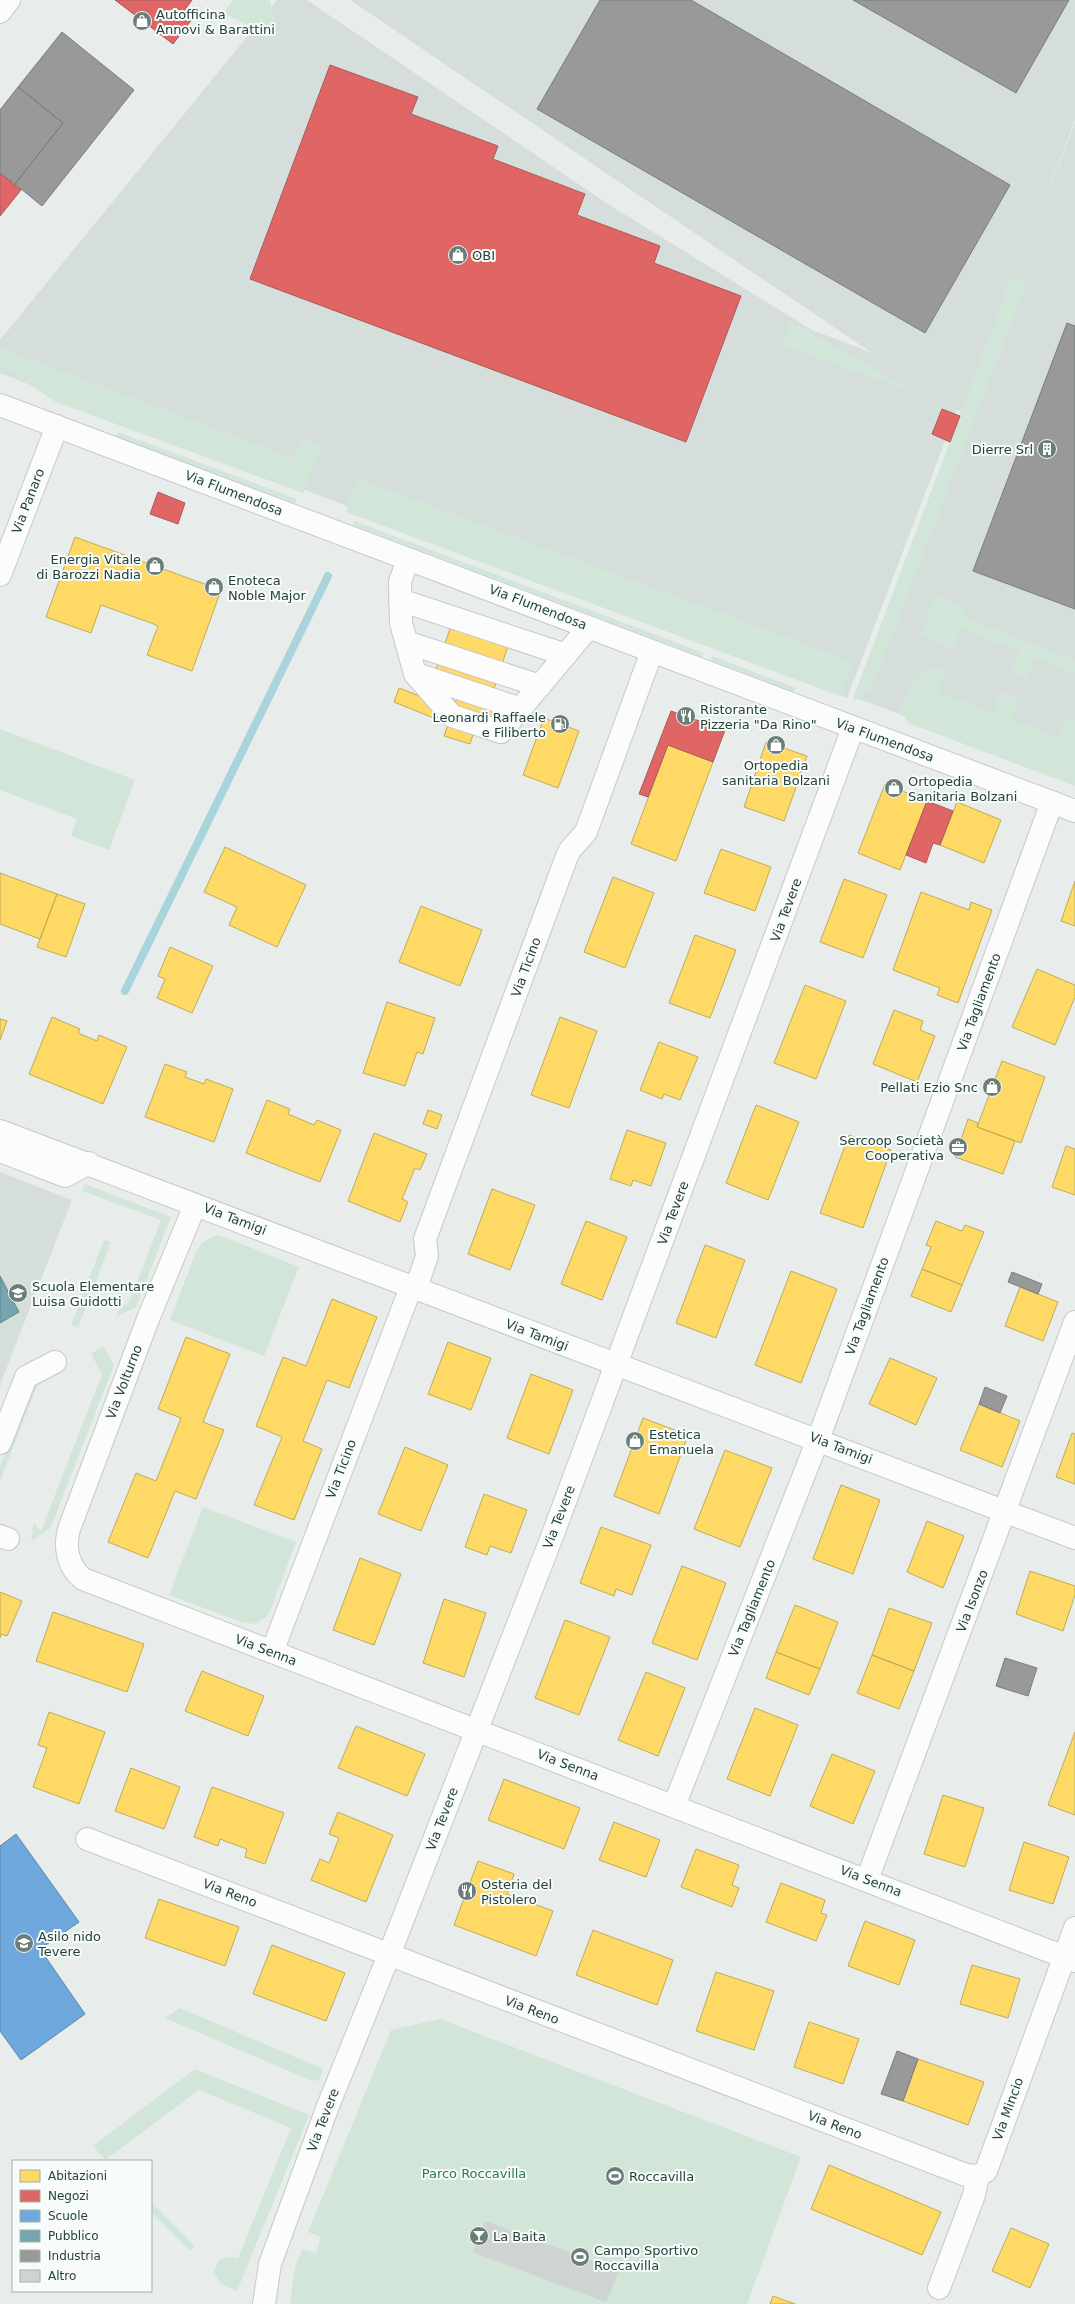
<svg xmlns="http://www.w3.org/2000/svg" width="1075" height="2304" font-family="'DejaVu Sans',sans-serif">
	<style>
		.built { fill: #d6dedb }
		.green { fill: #d1e6d8 }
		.homes { fill: #ffd966; stroke: #bdac59 }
		.shops { fill: #e06666; stroke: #a85b59 }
		.schools { fill: #6fa8dc; stroke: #5889ab }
		.public { fill: #76a5af; stroke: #5d878c }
		.industry { fill: #999; stroke: #767f7c }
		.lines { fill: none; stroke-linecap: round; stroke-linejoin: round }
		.stream { stroke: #a9d4db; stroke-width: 8 }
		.building { fill: #cfd4d2; stroke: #d1d6d4 }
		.minor-casing { stroke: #c5cac8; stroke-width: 24 }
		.minor { stroke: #fcfcfc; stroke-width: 22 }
		.labels { text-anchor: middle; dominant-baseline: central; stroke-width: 4; stroke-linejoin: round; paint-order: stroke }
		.poi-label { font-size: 13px; fill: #24423a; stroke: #f7fbf9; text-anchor: start }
		.street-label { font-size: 13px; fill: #24423a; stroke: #f7fbf9 }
		.park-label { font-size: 13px; fill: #2d7a4b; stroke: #f7fbf9 }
	</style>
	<rect width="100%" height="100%" fill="#e8edeb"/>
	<!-- built -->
	<path class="built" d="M 277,0 L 307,0 L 611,206 L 812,330 L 872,353 L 350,0 L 1075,0 L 1075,120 L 1042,207 L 1075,123 L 1075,781 L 854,697 L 963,414 L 957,410 L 847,698 L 0,373 L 0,340 Z
		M 0,1172 L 72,1200 L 0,1385 Z"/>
	<!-- green -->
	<path class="green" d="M 233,0 L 270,0 L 277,39 L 223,13 Z
		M 1012,277 L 1027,282 L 870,693 L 852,701 Z
		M 790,321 L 916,393 L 782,345 Z
		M 0,348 L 293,458 L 300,439 L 321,446 L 303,493 L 56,402 L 0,365 Z
		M 118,432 L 297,499 L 295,503 L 116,436 Z
		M 358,479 L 853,662 L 840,696 L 346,512 Z
		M 354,521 L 704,653 L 702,657 L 353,525 Z
		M 936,596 L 965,607 L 961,616 L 1075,660 L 1075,673 L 1036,658 L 1028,679 L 1012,673 L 1020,652 L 961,628 L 953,649 L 920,636 Z
		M 712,656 L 796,688 L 794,692 L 711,660 Z
		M 934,668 L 946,671 L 938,692 L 992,713 L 1001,693 L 1019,700 L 1012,720 L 1059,737 L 1066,718 L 1075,722 L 1075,786 L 908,723 L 901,710 C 909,690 910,674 934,668 Z
		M 0,729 L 135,780 L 109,850 L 71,836 L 77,819 L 0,790 Z
		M 85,1184 L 171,1217 L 136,1307 L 116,1317 L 120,1307 L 130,1301 L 161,1220 L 82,1191 Z
		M 216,1235 L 222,1236 L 299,1267 L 264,1356 L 170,1320 L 196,1252 L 202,1243 Z
		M 104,1240 L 111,1242 L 78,1328 L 71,1325 Z
		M 103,1346 L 114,1365 L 51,1527 L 31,1541 L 34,1523 L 41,1531 L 102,1374 L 91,1354 Z
		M 53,1369 L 50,1378 L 37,1386 L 0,1481 L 0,1466 L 32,1382 Z
		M 203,1507 L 296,1542 L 271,1609 L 266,1617 L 255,1624 L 241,1622 L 169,1595 Z
		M 180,2008 L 323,2069 L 320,2079 L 315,2081 L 310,2080 L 165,2018 Z
		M 440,2019 L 801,2157 L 747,2304 L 290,2304 L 295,2267 L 302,2249 L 316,2253 L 321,2237 L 308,2232 L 391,2030 Z
		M 195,2069 L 309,2115 L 237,2291 L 221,2284 L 214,2272 L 219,2260 L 228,2257 L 238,2258 L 291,2128 L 199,2090 L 105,2160 L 93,2146 Z
		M 151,2202 L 195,2246 L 190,2251 L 151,2212 Z"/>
	<!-- homes -->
	<path class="homes" d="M 75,537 L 221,590 L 192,671 L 147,655 L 158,626 L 151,623 L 101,605 L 91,633 L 46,617 Z
		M 451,626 L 508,646 L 492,695 L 527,707 L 520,727 L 480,713 L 470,744 L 444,736 L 459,692 L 431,683 Z
		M 399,688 L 422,697 L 444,699 L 436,719 L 394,702 Z
		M 544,718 L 579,731 L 558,788 L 523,775 Z
		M 766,742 L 807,756 L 784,821 L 744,807 Z
		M 668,745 L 713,762 L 676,861 L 631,844 Z
		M 885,784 L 927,801 L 900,870 L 858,853 Z
		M 957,802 L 1001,820 L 984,863 L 940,845 Z
		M 225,847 L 306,885 L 277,947 L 229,925 L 237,907 L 204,892 Z
		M 721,849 L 771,867 L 755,911 L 704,893 Z
		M 0,873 L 57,894 L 40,939 L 0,924 Z
		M 613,877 L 654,893 L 625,968 L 584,952 Z
		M 844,879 L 887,895 L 863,958 L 820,942 Z
		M 1075,881 L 1075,926 L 1061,921 Z
		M 921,892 L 969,910 L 971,902 L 992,910 L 958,1003 L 937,995 L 940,988 L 893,970 Z
		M 57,894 L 85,904 L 66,957 L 37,947 Z
		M 421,906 L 482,930 L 460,986 L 399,962 Z
		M 695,935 L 736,950 L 710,1018 L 669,1003 Z
		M 170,947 L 213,966 L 192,1013 L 157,998 L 165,979 L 158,976 Z
		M 1037,969 L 1075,985 L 1075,997 L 1055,1045 L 1012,1027 Z
		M 805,985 L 846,1001 L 816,1079 L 774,1063 Z
		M 387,1002 L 435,1018 L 423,1054 L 417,1052 L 405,1086 L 363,1073 Z
		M 894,1010 L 923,1021 L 920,1030 L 935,1036 L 917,1082 L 873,1064 Z
		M 52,1017 L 80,1029 L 78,1033 L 97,1041 L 99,1035 L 127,1047 L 103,1104 L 29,1074 Z
		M 560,1017 L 597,1031 L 569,1108 L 531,1095 Z
		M 0,1019 L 7,1021 L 0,1040 Z
		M 659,1042 L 698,1057 L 680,1100 L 664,1094 L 662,1099 L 640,1090 Z
		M 1002,1061 L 1045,1077 L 1021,1143 L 977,1127 Z
		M 165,1064 L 187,1072 L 185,1077 L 204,1084 L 206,1079 L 233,1089 L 214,1142 L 145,1117 Z
		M 267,1100 L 290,1109 L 288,1114 L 314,1125 L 317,1120 L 341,1130 L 320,1182 L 246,1153 Z
		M 756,1105 L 799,1122 L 768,1200 L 726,1183 Z
		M 428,1110 L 442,1115 L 437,1129 L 423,1124 Z
		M 968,1119 L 978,1123 L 977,1127 L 1015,1141 L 1003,1174 L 955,1157 Z
		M 627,1130 L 666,1143 L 651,1186 L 633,1180 L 631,1186 L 610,1179 Z
		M 374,1133 L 427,1154 L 420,1170 L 415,1168 L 402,1199 L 408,1202 L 400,1222 L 348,1201 Z
		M 849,1135 L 891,1150 L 863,1228 L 820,1213 Z
		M 1066,1146 L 1075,1149 L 1075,1195 L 1052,1187 Z
		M 492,1189 L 535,1205 L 510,1270 L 468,1254 Z
		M 586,1221 L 627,1237 L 602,1300 L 561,1284 Z
		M 936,1221 L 962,1231 L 965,1225 L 984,1232 L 962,1285 L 922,1269 L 931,1247 L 926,1245 Z
		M 705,1245 L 745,1260 L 716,1338 L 676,1323 Z
		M 922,1269 L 962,1285 L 951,1312 L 911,1296 Z
		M 791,1271 L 837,1289 L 801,1383 L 755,1365 Z
		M 1020,1287 L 1058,1302 L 1043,1341 L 1005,1326 Z
		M 332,1299 L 377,1317 L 349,1388 L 327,1380 L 303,1441 L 322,1449 L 294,1520 L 254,1505 L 282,1437 L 256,1426 L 283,1357 L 306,1366 Z
		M 186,1337 L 230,1354 L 203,1422 L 224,1430 L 196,1499 L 175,1491 L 148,1558 L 108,1542 L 136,1473 L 156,1481 L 181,1418 L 158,1409 Z
		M 448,1342 L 491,1358 L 471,1410 L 428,1394 Z
		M 890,1358 L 937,1378 L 916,1425 L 869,1404 Z
		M 531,1374 L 573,1390 L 549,1454 L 507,1438 Z
		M 979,1404 L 1020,1421 L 1002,1467 L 960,1450 Z
		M 643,1418 L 688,1435 L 659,1514 L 614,1496 Z
		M 1072,1433 L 1075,1434 L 1075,1484 L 1056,1477 Z
		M 405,1447 L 448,1465 L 421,1531 L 378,1514 Z
		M 725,1450 L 772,1468 L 740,1547 L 694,1529 Z
		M 841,1485 L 880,1500 L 853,1574 L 813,1559 Z
		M 484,1494 L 527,1510 L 511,1553 L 490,1546 L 487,1555 L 465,1547 Z
		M 927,1521 L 964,1536 L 943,1588 L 907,1572 Z
		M 601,1527 L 651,1545 L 632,1595 L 616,1589 L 614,1596 L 580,1583 Z
		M 360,1558 L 401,1574 L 374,1645 L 333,1630 Z
		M 682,1566 L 726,1583 L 697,1660 L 652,1643 Z
		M 1030,1571 L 1075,1586 L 1075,1595 L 1063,1631 L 1016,1614 Z
		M 0,1592 L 22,1601 L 7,1636 L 1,1634 L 0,1638 Z
		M 444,1599 L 486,1613 L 464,1677 L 423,1663 Z
		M 795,1605 L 838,1622 L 820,1669 L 776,1652 Z
		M 889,1608 L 932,1623 L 914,1671 L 872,1655 Z
		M 53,1612 L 144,1644 L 127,1692 L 36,1661 Z
		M 565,1620 L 610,1637 L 579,1715 L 535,1698 Z
		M 776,1652 L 820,1669 L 809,1695 L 766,1678 Z
		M 872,1655 L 914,1671 L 899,1709 L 857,1693 Z
		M 202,1671 L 264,1696 L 248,1736 L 185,1711 Z
		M 646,1672 L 685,1688 L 658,1756 L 618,1740 Z
		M 755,1708 L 798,1725 L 770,1796 L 727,1779 Z
		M 49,1712 L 105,1732 L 79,1804 L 33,1787 L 47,1748 L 38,1745 Z
		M 356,1726 L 425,1754 L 407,1796 L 338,1768 Z
		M 1075,1732 L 1075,1815 L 1048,1805 Z
		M 832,1754 L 875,1771 L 853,1824 L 810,1806 Z
		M 131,1768 L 180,1787 L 164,1829 L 115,1811 Z
		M 504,1779 L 580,1808 L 564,1849 L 488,1820 Z
		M 212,1787 L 284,1813 L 265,1864 L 245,1857 L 247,1849 L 233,1844 L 220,1839 L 218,1846 L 194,1837 Z
		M 943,1795 L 984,1808 L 965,1867 L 924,1854 Z
		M 338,1812 L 393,1835 L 366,1902 L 311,1880 L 320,1859 L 329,1863 L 339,1838 L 329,1834 Z
		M 614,1822 L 660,1840 L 646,1877 L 599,1860 Z
		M 1024,1842 L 1069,1857 L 1053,1904 L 1009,1890 Z
		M 696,1849 L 739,1865 L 732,1885 L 739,1888 L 732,1907 L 681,1887 Z
		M 478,1861 L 514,1874 L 507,1894 L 553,1911 L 536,1956 L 454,1925 Z
		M 781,1883 L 825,1900 L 821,1913 L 827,1915 L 816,1941 L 766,1922 Z
		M 159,1899 L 239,1927 L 225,1966 L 145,1938 Z
		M 865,1921 L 915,1940 L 899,1985 L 848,1966 Z
		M 593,1930 L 673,1960 L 657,2005 L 576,1975 Z
		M 272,1945 L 345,1973 L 326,2021 L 253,1994 Z
		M 972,1965 L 1020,1979 L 1008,2018 L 960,2004 Z
		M 716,1972 L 774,1991 L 754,2050 L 696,2031 Z
		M 809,2022 L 859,2039 L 843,2084 L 794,2067 Z
		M 918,2059 L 984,2082 L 968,2125 L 903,2101 Z
		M 829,2165 L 941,2212 L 922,2255 L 811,2209 Z
		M 1011,2228 L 1049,2244 L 1030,2288 L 992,2271 Z
		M 773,2296 L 795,2304 L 770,2304 Z"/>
	<!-- shops -->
	<path class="shops" d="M 115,0 L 192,0 L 184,11 L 193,18 L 173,44 Z
		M 330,65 L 418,97 L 411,114 L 498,146 L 493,159 L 585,194 L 577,215 L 660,246 L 654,263 L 741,296 L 686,442 L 250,279 Z
		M 0,173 L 21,190 L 0,216 Z
		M 942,409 L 960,416 L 950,442 L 932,434 Z
		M 158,492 L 185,503 L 178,524 L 150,514 Z
		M 671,711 L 725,730 L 713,762 L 668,745 L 648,797 L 639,794 Z
		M 927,801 L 953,811 L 940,845 L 933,843 L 926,863 L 906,855 Z"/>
	<!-- schools -->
	<path class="schools" d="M 16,1834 L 79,1922 L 40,1949 L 85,2014 L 21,2060 L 0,2031 L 0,1846 Z"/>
	<!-- public -->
	<path class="public" d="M 0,1276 L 19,1312 L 0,1323 Z"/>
	<!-- industry -->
	<path class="industry" d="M 600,0 L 691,0 L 1010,185 L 925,333 L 537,109 Z
		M 853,0 L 1069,0 L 1016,93 Z
		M 62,32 L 134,90 L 42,206 L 15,184 L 63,123 L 18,87 Z
		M 18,87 L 63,123 L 15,184 L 0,173 L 0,110 Z
		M 1067,323 L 1075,326 L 1075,609 L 973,571 Z
		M 1012,1272 L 1042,1284 L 1038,1294 L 1008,1282 Z
		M 985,1387 L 1007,1396 L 1000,1413 L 979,1404 Z
		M 1005,1658 L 1037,1668 L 1028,1696 L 996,1686 Z
		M 897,2051 L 918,2059 L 903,2101 L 881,2094 Z"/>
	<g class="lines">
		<!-- stream -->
		<path class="stream" d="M 125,991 L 328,576"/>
	</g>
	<!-- building -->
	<path class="building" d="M 485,2221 L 618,2271 L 606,2302 L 473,2252 Z"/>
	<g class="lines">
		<!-- minor casing -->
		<g class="minor-casing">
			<path id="minor" d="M 0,12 L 9,0
				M 0,405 L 1075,811
				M 408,559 L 400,582 L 401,623 L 415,674 L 452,716 L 501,732 L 589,627
				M 0,575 L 57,426
				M 400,600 L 566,655
				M 406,642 L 540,686
				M 416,674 L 521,709
				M 0,1131 L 1075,1538
				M 0,1151 L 65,1176 L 89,1163
				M 195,1205 L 148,1319 L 69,1529 C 64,1548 68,1567 83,1579 L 1075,1961
				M 416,1288 L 427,1256 L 425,1239 L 567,856 L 570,850 L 586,832 L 652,651
				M 0,1443 L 26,1377 L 55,1362
				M 0,1536 L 8,1539
				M 272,1652 L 411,1287
				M 674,1806 L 822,1429 L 1052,802
				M 87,1839 L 966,2175 L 978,2176
				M 867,1880 L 1075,1322
				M 939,2288 L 974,2195 L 978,2176 L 986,2171 L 1075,1928
				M 264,2304 L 270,2264 L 328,2106 L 389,1955 L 550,1542 L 853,728"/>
		</g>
		<!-- minor -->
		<use href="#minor" class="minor"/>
	</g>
	<!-- icons -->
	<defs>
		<g id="shop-disc" transform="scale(1)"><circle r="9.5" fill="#697e78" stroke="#f7fbf9"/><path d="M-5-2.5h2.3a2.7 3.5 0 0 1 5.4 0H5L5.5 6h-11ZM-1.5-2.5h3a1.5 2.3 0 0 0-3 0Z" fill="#fff"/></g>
		<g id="building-disc" transform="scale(1)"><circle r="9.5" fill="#697e78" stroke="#f7fbf9"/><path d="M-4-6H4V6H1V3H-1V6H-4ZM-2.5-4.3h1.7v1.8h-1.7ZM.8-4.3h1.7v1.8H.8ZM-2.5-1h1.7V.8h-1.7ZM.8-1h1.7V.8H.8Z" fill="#fff"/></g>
		<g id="restaurant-disc" transform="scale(1)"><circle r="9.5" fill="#697e78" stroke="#f7fbf9"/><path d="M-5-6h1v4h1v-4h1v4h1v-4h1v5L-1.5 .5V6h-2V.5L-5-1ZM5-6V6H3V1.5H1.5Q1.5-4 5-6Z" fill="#fff"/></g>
		<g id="fuel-disc" transform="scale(1)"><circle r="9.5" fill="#697e78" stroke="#f7fbf9"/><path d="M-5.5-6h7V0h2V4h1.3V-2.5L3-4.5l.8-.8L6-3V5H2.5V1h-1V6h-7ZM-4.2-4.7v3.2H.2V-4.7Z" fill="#fff"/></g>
		<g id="office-disc" transform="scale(1)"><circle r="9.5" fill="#697e78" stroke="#f7fbf9"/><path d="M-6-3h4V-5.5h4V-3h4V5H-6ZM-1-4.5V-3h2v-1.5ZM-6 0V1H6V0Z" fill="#fff"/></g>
		<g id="school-disc" transform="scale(1)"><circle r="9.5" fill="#697e78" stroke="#f7fbf9"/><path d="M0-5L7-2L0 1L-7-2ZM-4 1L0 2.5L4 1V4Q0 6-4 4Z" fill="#fff"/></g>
		<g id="stadium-disc" transform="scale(1)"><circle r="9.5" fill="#697e78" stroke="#f7fbf9"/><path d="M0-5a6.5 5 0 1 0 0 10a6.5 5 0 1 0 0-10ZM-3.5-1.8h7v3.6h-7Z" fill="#fff"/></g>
		<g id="bar-disc" transform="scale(1)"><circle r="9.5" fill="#697e78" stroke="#f7fbf9"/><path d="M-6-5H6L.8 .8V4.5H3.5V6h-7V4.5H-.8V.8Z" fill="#fff"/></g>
	</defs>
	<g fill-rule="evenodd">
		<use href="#shop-disc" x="142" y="21"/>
		<use href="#shop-disc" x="458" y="255"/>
		<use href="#building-disc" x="1047" y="449"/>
		<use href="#shop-disc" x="155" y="566"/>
		<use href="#shop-disc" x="214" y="587"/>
		<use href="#restaurant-disc" x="686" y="716"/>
		<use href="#fuel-disc" x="560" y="724"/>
		<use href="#shop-disc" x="776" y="745"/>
		<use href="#shop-disc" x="894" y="788"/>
		<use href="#shop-disc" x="992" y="1087"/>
		<use href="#office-disc" x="958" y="1147"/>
		<use href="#school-disc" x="18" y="1293"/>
		<use href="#shop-disc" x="635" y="1441"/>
		<use href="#restaurant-disc" x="467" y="1891"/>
		<use href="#school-disc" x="24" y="1943"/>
		<use href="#stadium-disc" x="615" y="2176"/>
		<use href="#bar-disc" x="479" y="2236"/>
		<use href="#stadium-disc" x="580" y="2257"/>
	</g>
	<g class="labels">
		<!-- poi labels -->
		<g class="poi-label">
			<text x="156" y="14">Autofficina<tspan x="156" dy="15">Annovi &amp; Barattini</tspan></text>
			<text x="472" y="255">OBI</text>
			<text x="1033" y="449" text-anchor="end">Dierre Srl</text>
			<text x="141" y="559" text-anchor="end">Energia Vitale<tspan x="141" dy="15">di Barozzi Nadia</tspan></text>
			<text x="228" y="580">Enoteca<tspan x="228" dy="15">Noble Major</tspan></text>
			<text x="700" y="709">Ristorante<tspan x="700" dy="15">Pizzeria "Da Rino"</tspan></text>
			<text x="546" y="717" text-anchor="end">Leonardi Raffaele<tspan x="546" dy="15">e Filiberto</tspan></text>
			<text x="776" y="765" text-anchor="middle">Ortopedia<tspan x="776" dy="15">sanitaria Bolzani</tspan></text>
			<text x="908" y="781">Ortopedia<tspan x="908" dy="15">Sanitaria Bolzani</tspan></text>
			<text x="978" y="1087" text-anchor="end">Pellati Ezio Snc</text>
			<text x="944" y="1140" text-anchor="end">Sercoop Società<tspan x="944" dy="15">Cooperativa</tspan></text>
			<text x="32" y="1286">Scuola Elementare<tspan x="32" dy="15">Luisa Guidotti</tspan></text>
			<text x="649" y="1434">Estetica<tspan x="649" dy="15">Emanuela</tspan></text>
			<text x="481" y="1884">Osteria del<tspan x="481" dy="15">Pistolero</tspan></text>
			<text x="38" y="1936">Asilo nido<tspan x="38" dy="15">Tevere</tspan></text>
			<text x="629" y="2176">Roccavilla</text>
			<text x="493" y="2236">La Baita</text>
			<text x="594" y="2250">Campo Sportivo<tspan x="594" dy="15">Roccavilla</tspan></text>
		</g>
		<!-- street labels -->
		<g class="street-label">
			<text transform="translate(234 493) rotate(21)">Via Flumendosa</text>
			<text transform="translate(28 501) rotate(-69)">Via Panaro</text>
			<text transform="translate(538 607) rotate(21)">Via Flumendosa</text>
			<text transform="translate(885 740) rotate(20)">Via Flumendosa</text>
			<text transform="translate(786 910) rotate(-70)">Via Tevere</text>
			<text transform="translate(526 967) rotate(-70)">Via Ticino</text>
			<text transform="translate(979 1002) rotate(-70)">Via Tagliamento</text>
			<text transform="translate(673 1213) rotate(-70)">Via Tevere</text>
			<text transform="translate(235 1219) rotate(21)">Via Tamigi</text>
			<text transform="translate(867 1306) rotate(-70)">Via Tagliamento</text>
			<text transform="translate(537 1335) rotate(21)">Via Tamigi</text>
			<text transform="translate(124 1382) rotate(-69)">Via Volturno</text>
			<text transform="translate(841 1448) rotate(21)">Via Tamigi</text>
			<text transform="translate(341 1469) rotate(-69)">Via Ticino</text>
			<text transform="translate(559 1517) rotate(-69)">Via Tevere</text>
			<text transform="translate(972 1601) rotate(-69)">Via Isonzo</text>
			<text transform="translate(752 1608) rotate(-68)">Via Tagliamento</text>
			<text transform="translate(266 1650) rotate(21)">Via Senna</text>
			<text transform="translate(568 1765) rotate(21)">Via Senna</text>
			<text transform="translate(442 1819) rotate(-69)">Via Tevere</text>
			<text transform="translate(871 1881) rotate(21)">Via Senna</text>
			<text transform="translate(230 1893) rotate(21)">Via Reno</text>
			<text transform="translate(532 2010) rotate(21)">Via Reno</text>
			<text transform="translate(1008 2109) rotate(-70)">Via Mincio</text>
			<text transform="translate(323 2120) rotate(-69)">Via Tevere</text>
			<text transform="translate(835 2125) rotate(21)">Via Reno</text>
		</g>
		<!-- park labels -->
		<g class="park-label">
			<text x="474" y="2173">Parco Roccavilla</text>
		</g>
	</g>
	<!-- legend -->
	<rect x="12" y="2160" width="140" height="132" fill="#f7fbf9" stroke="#a3b1ad"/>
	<rect x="20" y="2170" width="20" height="12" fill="#ffd966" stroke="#a3b1ad"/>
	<text x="48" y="2180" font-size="12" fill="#24423a">Abitazioni</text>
	<rect x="20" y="2190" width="20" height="12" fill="#e06666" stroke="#a3b1ad"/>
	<text x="48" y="2200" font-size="12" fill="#24423a">Negozi</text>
	<rect x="20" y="2210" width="20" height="12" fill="#6fa8dc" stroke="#a3b1ad"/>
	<text x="48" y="2220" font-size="12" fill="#24423a">Scuole</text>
	<rect x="20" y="2230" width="20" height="12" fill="#76a5af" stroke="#a3b1ad"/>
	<text x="48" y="2240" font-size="12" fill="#24423a">Pubblico</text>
	<rect x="20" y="2250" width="20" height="12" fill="#999999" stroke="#a3b1ad"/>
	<text x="48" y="2260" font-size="12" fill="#24423a">Industria</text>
	<rect x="20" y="2270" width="20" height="12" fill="#cfd4d2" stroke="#a3b1ad"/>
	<text x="48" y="2280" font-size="12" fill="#24423a">Altro</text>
</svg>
